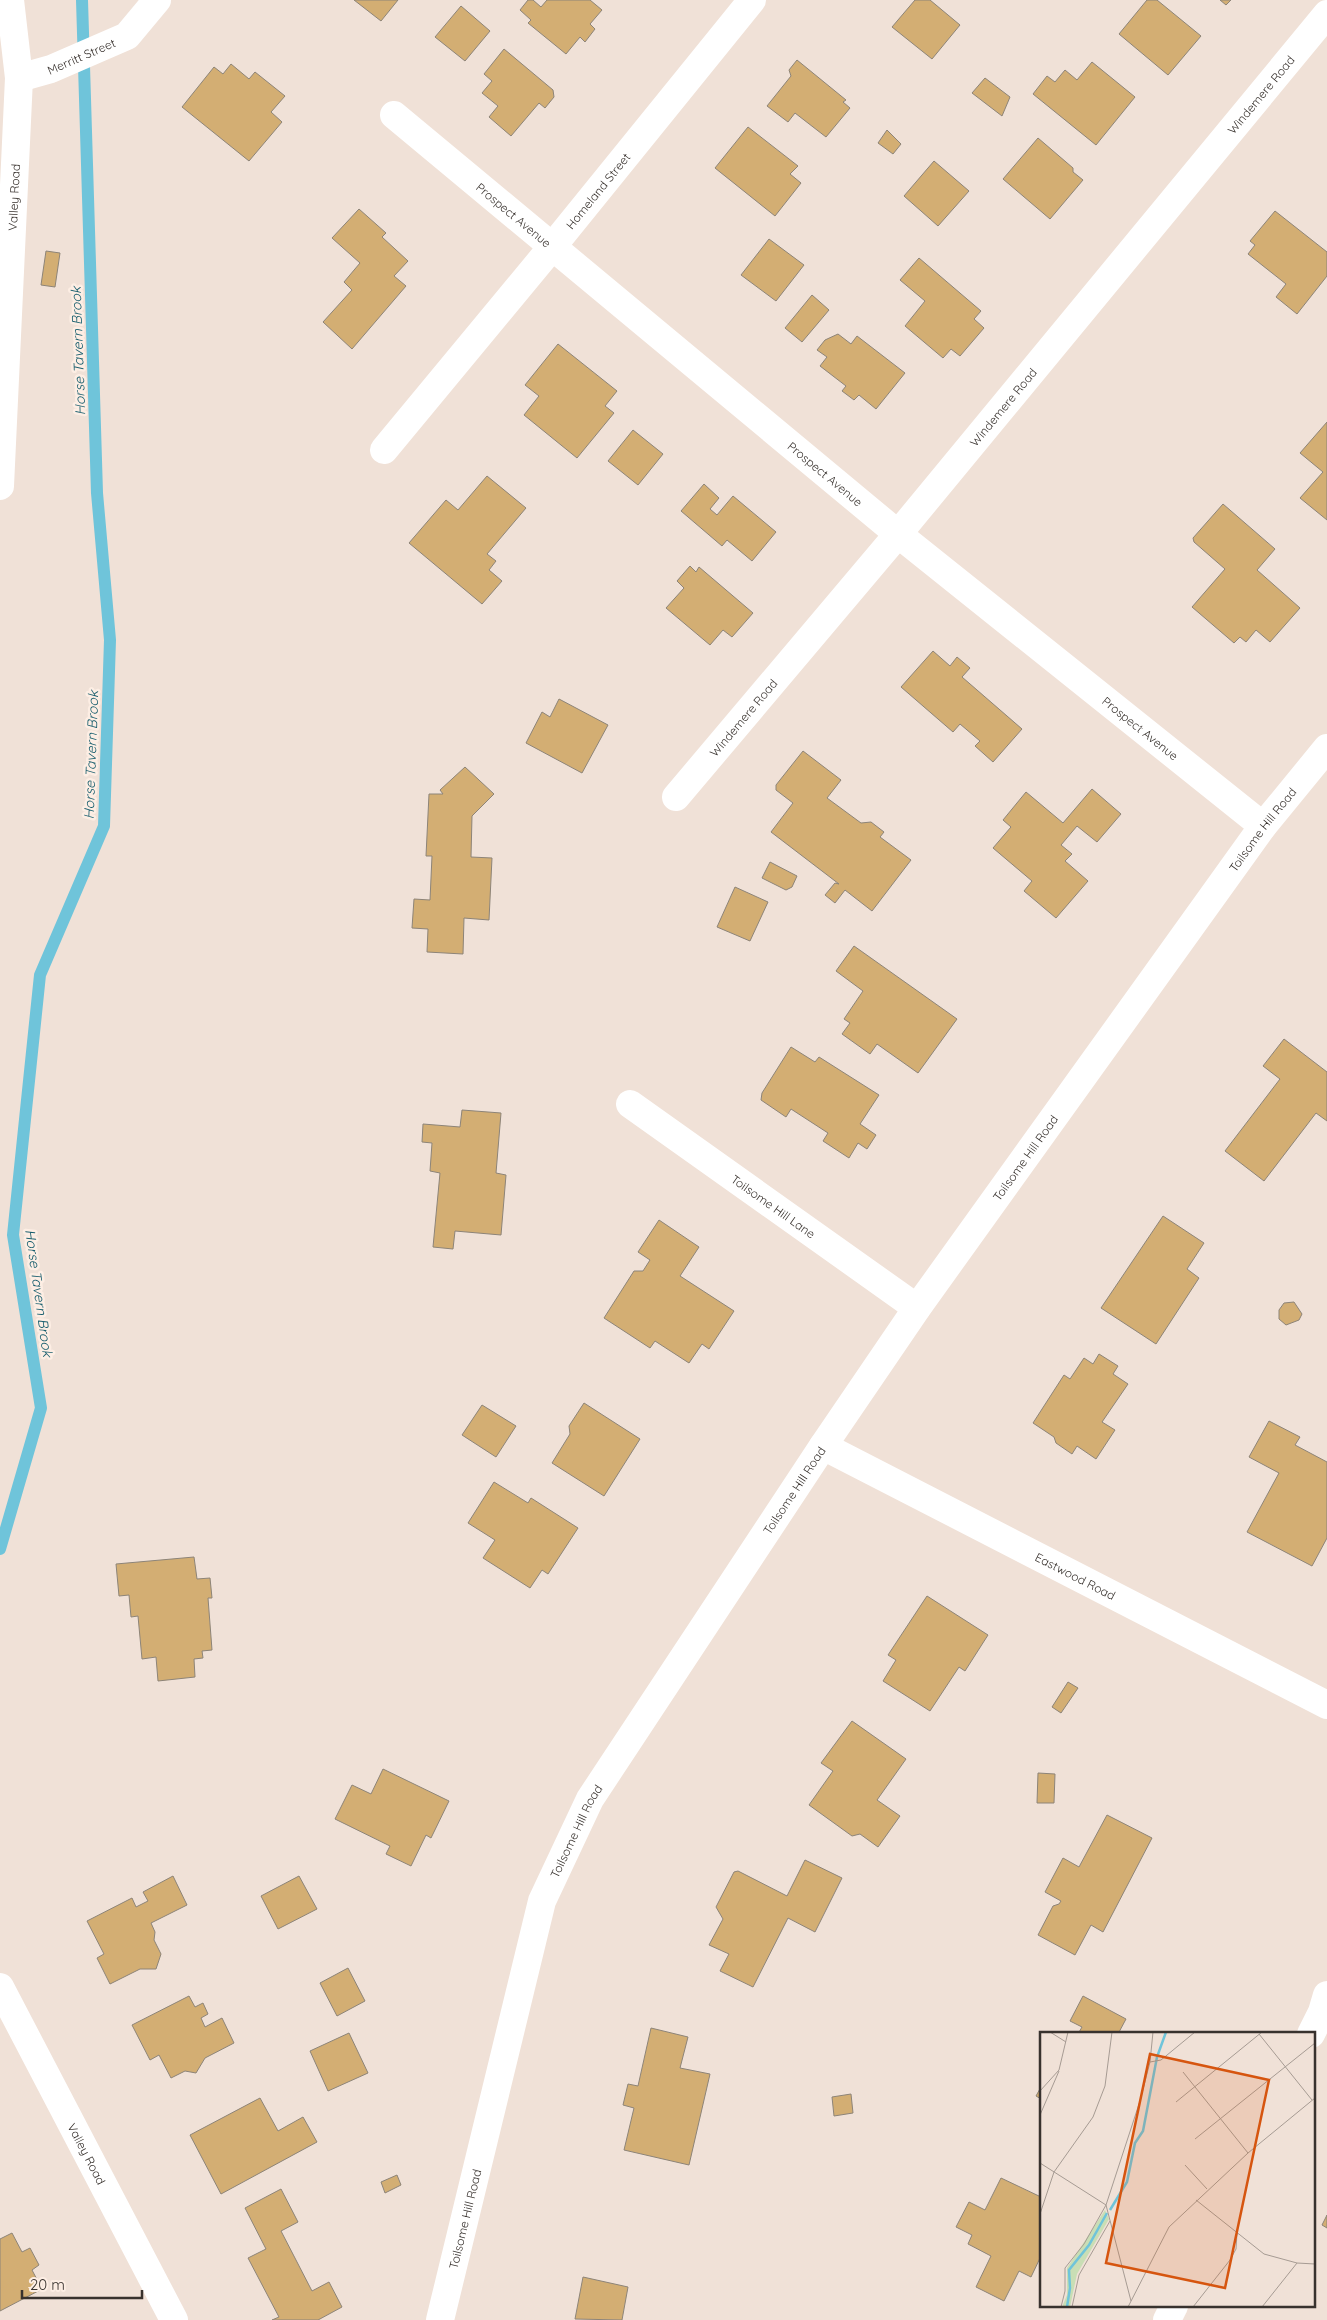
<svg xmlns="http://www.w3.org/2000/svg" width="1327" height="2320" font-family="Quicksand,sans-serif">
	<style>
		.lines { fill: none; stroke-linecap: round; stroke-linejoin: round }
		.stream { stroke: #6fc4da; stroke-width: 12 }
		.building { fill: #d3ae73; stroke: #8d8478 }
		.minor { stroke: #fff; stroke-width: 28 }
		.labels { text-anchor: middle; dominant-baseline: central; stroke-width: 5; stroke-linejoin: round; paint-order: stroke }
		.street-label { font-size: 12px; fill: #38322e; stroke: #fdeee4 }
		.water-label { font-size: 14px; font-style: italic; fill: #175d6d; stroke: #fdeee4 }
		.inset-river { fill: none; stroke: #6fc4da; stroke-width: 2.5 }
		.inset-road { fill: none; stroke: #a69b93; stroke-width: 1 }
		.view { fill: #d6550f; fill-opacity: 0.15; stroke: #d6550f; stroke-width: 2.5 }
		.inset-edge { fill: none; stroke: #38322e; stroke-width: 2.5 }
	</style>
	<rect width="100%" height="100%" fill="#f0e1d7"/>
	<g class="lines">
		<!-- stream -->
		<path class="stream" d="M 0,1549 L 41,1408 L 13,1235 L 40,975 L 104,826 L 110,640 L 97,493 L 82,0"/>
	</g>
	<!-- building -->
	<path class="building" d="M 354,0 L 398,0 L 381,21 Z
		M 528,0 L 533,0 L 541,7 L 547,0 L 590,0 L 602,10 L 590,24 L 595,29 L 585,42 L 580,37 L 566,54 L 528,23 L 531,20 L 520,10 Z
		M 915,0 L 930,0 L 960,25 L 932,59 L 892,27 Z
		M 1147,0 L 1157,0 L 1201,36 L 1168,75 L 1119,34 Z
		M 1220,0 L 1231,0 L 1226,5 Z
		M 461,6 L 490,31 L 465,61 L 435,37 Z
		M 504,49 L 553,90 L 554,97 L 545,108 L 539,103 L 511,136 L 489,117 L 498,106 L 482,93 L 492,81 L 484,74 Z
		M 797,60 L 846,100 L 843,102 L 850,108 L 826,137 L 795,113 L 788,122 L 767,106 L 791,76 L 789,70 Z
		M 1092,62 L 1135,97 L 1096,145 L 1033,94 L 1047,76 L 1055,82 L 1065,70 L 1077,80 Z
		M 231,64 L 249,79 L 255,72 L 285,96 L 271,112 L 282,122 L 249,161 L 182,107 L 214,67 L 223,74 Z
		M 985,78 L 1010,97 L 1002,116 L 972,93 Z
		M 748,127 L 798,166 L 790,174 L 801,183 L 775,216 L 715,168 Z
		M 887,130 L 901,144 L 893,154 L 878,143 Z
		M 1038,138 L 1073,168 L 1073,172 L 1083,180 L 1050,219 L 1003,179 Z
		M 934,161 L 969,191 L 938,226 L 904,196 Z
		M 359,209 L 386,233 L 382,237 L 408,261 L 394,276 L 406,286 L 352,349 L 323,322 L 352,290 L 344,282 L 360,263 L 332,238 Z
		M 1275,211 L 1327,252 L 1327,276 L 1297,314 L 1276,297 L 1286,284 L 1248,254 L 1255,245 L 1250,241 Z
		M 769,239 L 804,265 L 776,301 L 741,275 Z
		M 46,251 L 60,253 L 55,287 L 41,285 Z
		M 919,258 L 981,311 L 974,319 L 984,328 L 960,356 L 951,349 L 943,358 L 905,326 L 925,301 L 900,280 Z
		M 812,295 L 829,310 L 802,342 L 785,328 Z
		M 838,334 L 851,344 L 857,336 L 905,373 L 876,409 L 859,395 L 854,400 L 842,391 L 846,386 L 820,366 L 827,357 L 817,350 L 825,340 Z
		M 558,344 L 617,391 L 605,406 L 614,413 L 577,458 L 524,415 L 539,396 L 525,385 Z
		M 1327,422 L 1327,520 L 1300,498 L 1323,472 L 1300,453 Z
		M 633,430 L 663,454 L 638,485 L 608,461 Z
		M 487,476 L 526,508 L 487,554 L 496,561 L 489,570 L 502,581 L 482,604 L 409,543 L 446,500 L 458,510 Z
		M 704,484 L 719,498 L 710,509 L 717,515 L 733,496 L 776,532 L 752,561 L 727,540 L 722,546 L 681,511 Z
		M 1223,504 L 1275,549 L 1257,570 L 1300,608 L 1270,642 L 1256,630 L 1246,642 L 1240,637 L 1234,643 L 1192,607 L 1225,569 L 1194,542 L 1193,538 Z
		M 690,566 L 696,572 L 699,567 L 753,613 L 732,637 L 723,630 L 710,645 L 666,608 L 684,588 L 677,581 Z
		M 933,651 L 950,666 L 957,657 L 970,668 L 962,677 L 1022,729 L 993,762 L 975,746 L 980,741 L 960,724 L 953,732 L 901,687 Z
		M 559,699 L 608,725 L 582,773 L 526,743 L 542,712 L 550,717 Z
		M 803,751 L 841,780 L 827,798 L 861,823 L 871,822 L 884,832 L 880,837 L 911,860 L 872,911 L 845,890 L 835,903 L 825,895 L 835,883 L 839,884 L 771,832 L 793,803 L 776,790 L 776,785 Z
		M 465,767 L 494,794 L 472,816 L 471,857 L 492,858 L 489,920 L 464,918 L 463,954 L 427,952 L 428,929 L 412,928 L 414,899 L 430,900 L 432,856 L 426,856 L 429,794 L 443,794 L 440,790 Z
		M 1092,789 L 1121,814 L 1097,842 L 1077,826 L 1061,845 L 1072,854 L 1065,861 L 1088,881 L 1056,918 L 1024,891 L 1032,881 L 993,848 L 1011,827 L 1003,820 L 1026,792 L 1063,823 Z
		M 770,862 L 797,876 L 792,887 L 786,890 L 762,878 Z
		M 735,887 L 768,902 L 750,941 L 717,927 Z
		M 854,946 L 957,1019 L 918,1073 L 877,1044 L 870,1054 L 842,1034 L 850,1023 L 844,1019 L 863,991 L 836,971 Z
		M 1284,1039 L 1327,1072 L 1327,1121 L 1316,1113 L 1264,1181 L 1225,1151 L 1280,1079 L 1263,1066 Z
		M 791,1047 L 815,1062 L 819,1057 L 879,1095 L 860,1124 L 876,1135 L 867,1149 L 858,1143 L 849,1158 L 823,1141 L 828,1133 L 791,1109 L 786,1117 L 761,1100 L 762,1093 Z
		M 462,1110 L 501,1113 L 496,1173 L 506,1175 L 501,1235 L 455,1231 L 453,1249 L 433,1247 L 440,1173 L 430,1171 L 432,1143 L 422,1142 L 423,1124 L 460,1127 Z
		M 1163,1216 L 1204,1243 L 1187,1269 L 1199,1278 L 1156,1344 L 1101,1308 Z
		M 659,1220 L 699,1247 L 680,1276 L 734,1311 L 709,1349 L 702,1344 L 689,1363 L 655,1341 L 650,1348 L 604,1318 L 634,1271 L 643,1271 L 650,1260 L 638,1252 Z
		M 1294,1302 L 1302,1314 L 1299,1320 L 1286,1325 L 1279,1319 L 1279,1310 L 1284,1303 Z
		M 1099,1354 L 1118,1366 L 1113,1374 L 1128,1384 L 1102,1422 L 1115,1430 L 1096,1459 L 1077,1446 L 1072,1454 L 1056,1443 L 1054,1437 L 1033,1423 L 1064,1375 L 1070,1379 L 1084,1358 L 1093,1364 Z
		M 584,1403 L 640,1439 L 604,1496 L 552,1463 L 570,1434 L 569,1426 Z
		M 482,1405 L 516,1426 L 496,1457 L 462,1435 Z
		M 1269,1421 L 1300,1437 L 1295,1445 L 1327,1462 L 1327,1538 L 1312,1566 L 1247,1532 L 1279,1473 L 1249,1457 Z
		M 494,1482 L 528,1503 L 531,1498 L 578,1528 L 548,1574 L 542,1570 L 530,1588 L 483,1558 L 495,1540 L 468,1523 Z
		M 194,1557 L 197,1579 L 210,1578 L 212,1598 L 208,1598 L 212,1650 L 202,1651 L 203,1658 L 194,1659 L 195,1677 L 158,1681 L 156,1657 L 142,1659 L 138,1616 L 131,1617 L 129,1595 L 119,1596 L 116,1564 Z
		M 927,1596 L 988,1635 L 965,1671 L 959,1667 L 930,1711 L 883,1681 L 896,1660 L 888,1655 Z
		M 1068,1682 L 1078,1688 L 1061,1713 L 1052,1707 Z
		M 852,1721 L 906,1759 L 877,1800 L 900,1816 L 878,1847 L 860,1834 L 852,1836 L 809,1805 L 833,1771 L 821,1763 Z
		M 383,1769 L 449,1801 L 431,1838 L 426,1835 L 411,1866 L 386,1854 L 390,1846 L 335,1819 L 352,1785 L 371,1794 Z
		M 1038,1773 L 1055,1774 L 1054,1803 L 1037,1803 Z
		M 1107,1815 L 1152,1838 L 1103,1932 L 1091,1925 L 1075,1955 L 1038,1935 L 1053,1906 L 1059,1904 L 1061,1901 L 1045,1892 L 1063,1858 L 1079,1867 Z
		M 805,1860 L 842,1878 L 815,1932 L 788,1918 L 753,1987 L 720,1971 L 729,1954 L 709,1945 L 723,1919 L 716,1907 L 734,1872 L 738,1871 L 787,1896 Z
		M 173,1876 L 187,1905 L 151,1923 L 155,1932 L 154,1940 L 161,1954 L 156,1969 L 140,1969 L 110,1984 L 97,1958 L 104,1954 L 87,1921 L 132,1898 L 136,1907 L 148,1901 L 143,1892 Z
		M 299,1876 L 317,1909 L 278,1929 L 261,1896 Z
		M 348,1968 L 365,2001 L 337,2016 L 320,1983 Z
		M 189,1996 L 195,2007 L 203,2003 L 208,2014 L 201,2018 L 205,2027 L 222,2018 L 234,2043 L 205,2058 L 196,2073 L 185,2071 L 171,2078 L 159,2055 L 150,2060 L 132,2025 Z
		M 1083,1996 L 1126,2019 L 1118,2034 L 1078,2034 L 1082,2027 L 1070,2021 Z
		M 651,2028 L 688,2037 L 680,2068 L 710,2074 L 689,2165 L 624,2150 L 634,2108 L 623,2105 L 628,2084 L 638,2086 Z
		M 349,2033 L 368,2073 L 328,2091 L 310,2051 Z
		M 1041,2087 L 1041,2099 L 1036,2096 Z
		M 851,2094 L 853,2113 L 834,2116 L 832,2097 Z
		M 260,2098 L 278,2131 L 303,2117 L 317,2142 L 221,2194 L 190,2135 Z
		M 397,2175 L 401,2185 L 385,2193 L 381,2182 Z
		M 1001,2178 L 1041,2197 L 1041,2256 L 1031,2277 L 1019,2271 L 1004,2301 L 976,2287 L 991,2256 L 968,2244 L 972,2235 L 956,2227 L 969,2202 L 985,2210 Z
		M 281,2189 L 298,2222 L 281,2231 L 312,2291 L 329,2282 L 342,2307 L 318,2320 L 272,2320 L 279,2317 L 248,2258 L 266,2249 L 245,2208 Z
		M 1327,2215 L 1327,2228 L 1322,2225 Z
		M 12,2233 L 22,2252 L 30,2248 L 39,2265 L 32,2270 L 42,2289 L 0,2311 L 0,2239 Z
		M 583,2277 L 628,2287 L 622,2320 L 575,2319 Z"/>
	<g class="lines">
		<!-- minor -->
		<g class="minor">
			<path id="s1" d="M 19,78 L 51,69 L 127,36 L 157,0"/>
			<path id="s2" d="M 394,115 L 898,534 L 1263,826"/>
			<path id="s3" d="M 384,450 L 552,247 L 752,0"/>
			<path id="s4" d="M 0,486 L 19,78 L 10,0"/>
			<path id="s5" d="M 676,797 L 898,534 L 1327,14"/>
			<path id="s6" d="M 630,1104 L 917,1308"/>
			<path id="s7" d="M 823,1446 L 1327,1705"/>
			<path id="s8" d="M 0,1987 L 174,2320"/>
			<path d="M 1311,2034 L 1322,2012 L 1327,1995"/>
			<path id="s9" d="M 440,2320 L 542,1901 L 590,1799 L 823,1446 L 917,1308 L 1263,826 L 1327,748"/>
			<path d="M 1167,2320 L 1174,2306"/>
		</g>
	</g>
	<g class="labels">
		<!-- street labels -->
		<g class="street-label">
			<text stroke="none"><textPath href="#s1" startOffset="66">Merritt Street</textPath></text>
			<text stroke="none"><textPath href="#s5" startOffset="914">Windemere Road</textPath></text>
			<text stroke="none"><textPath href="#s3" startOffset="336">Homeland Street</textPath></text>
			<text stroke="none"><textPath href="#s4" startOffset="289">Valley Road</textPath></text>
			<text stroke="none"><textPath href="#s2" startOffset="156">Prospect Avenue</textPath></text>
			<text stroke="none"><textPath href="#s5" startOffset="509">Windemere Road</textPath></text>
			<text stroke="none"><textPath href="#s2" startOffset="561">Prospect Avenue</textPath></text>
			<text stroke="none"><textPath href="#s5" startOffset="104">Windemere Road</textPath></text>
			<text stroke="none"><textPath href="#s2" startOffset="966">Prospect Avenue</textPath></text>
			<text stroke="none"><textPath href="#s9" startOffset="1724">Toilsome Hill Road</textPath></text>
			<text stroke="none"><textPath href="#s9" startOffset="1319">Toilsome Hill Road</textPath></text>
			<text stroke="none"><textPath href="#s6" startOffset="176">Toilsome Hill Lane</textPath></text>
			<text stroke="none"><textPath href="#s9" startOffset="914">Toilsome Hill Road</textPath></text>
			<text stroke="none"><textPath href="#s7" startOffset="284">Eastwood Road</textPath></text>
			<text stroke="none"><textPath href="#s9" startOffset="509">Toilsome Hill Road</textPath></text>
			<text stroke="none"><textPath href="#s8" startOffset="188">Valley Road</textPath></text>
			<text stroke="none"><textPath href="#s9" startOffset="104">Toilsome Hill Road</textPath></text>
		</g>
		<!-- water labels -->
		<g class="water-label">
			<text transform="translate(78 351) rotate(-92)">Horse Tavern Brook</text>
			<text transform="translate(91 755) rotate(-88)">Horse Tavern Brook</text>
			<text transform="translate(39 1293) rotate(82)">Horse Tavern Brook</text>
		</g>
	</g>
	<!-- overview -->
	<g transform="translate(1040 2032)">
		<rect width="275" height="275" fill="#f0e1d7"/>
		<path d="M 65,178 L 69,187 L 37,242 L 30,275 L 22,275 L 27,263 L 27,236 Z" fill="#c9deb5"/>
		<path class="inset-river" d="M 70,178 L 87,150 L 95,111 L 103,99 L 117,25 L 126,0M 27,275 L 30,256 L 29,238 L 49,213 L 67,181"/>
		<path class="inset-road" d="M 10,0 L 26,10M 219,2 L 272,68M 110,30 L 121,28 L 155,0M 143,40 L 208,121M 0,59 L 19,38 L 28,0M 136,70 L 222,0M 0,83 L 19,39M 155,107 L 275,11M 0,131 L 66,173M 145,133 L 167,157M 156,168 L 224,222 L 257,231 L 275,232M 66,173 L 91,269M 0,182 L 14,140 L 53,85 L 65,54 L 72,0M 21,275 L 25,259 L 25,236 L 44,212 L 66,173 L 100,69 L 110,30 L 113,0M 32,275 L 39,243 L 70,189M 88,275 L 129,195 L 208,121 L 275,66M 153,275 L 190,228 L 196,217 L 197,201M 222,275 L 257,231"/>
		<path class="view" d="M 110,22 L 229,48 L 185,256 L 66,231 Z"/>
		<rect width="275" height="275" class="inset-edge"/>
	</g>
	<!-- scale -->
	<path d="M22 2290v8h120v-8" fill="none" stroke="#38322e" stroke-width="2.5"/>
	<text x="30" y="2290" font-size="15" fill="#38322e" stroke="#fdeee4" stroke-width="4" paint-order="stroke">20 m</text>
</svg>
